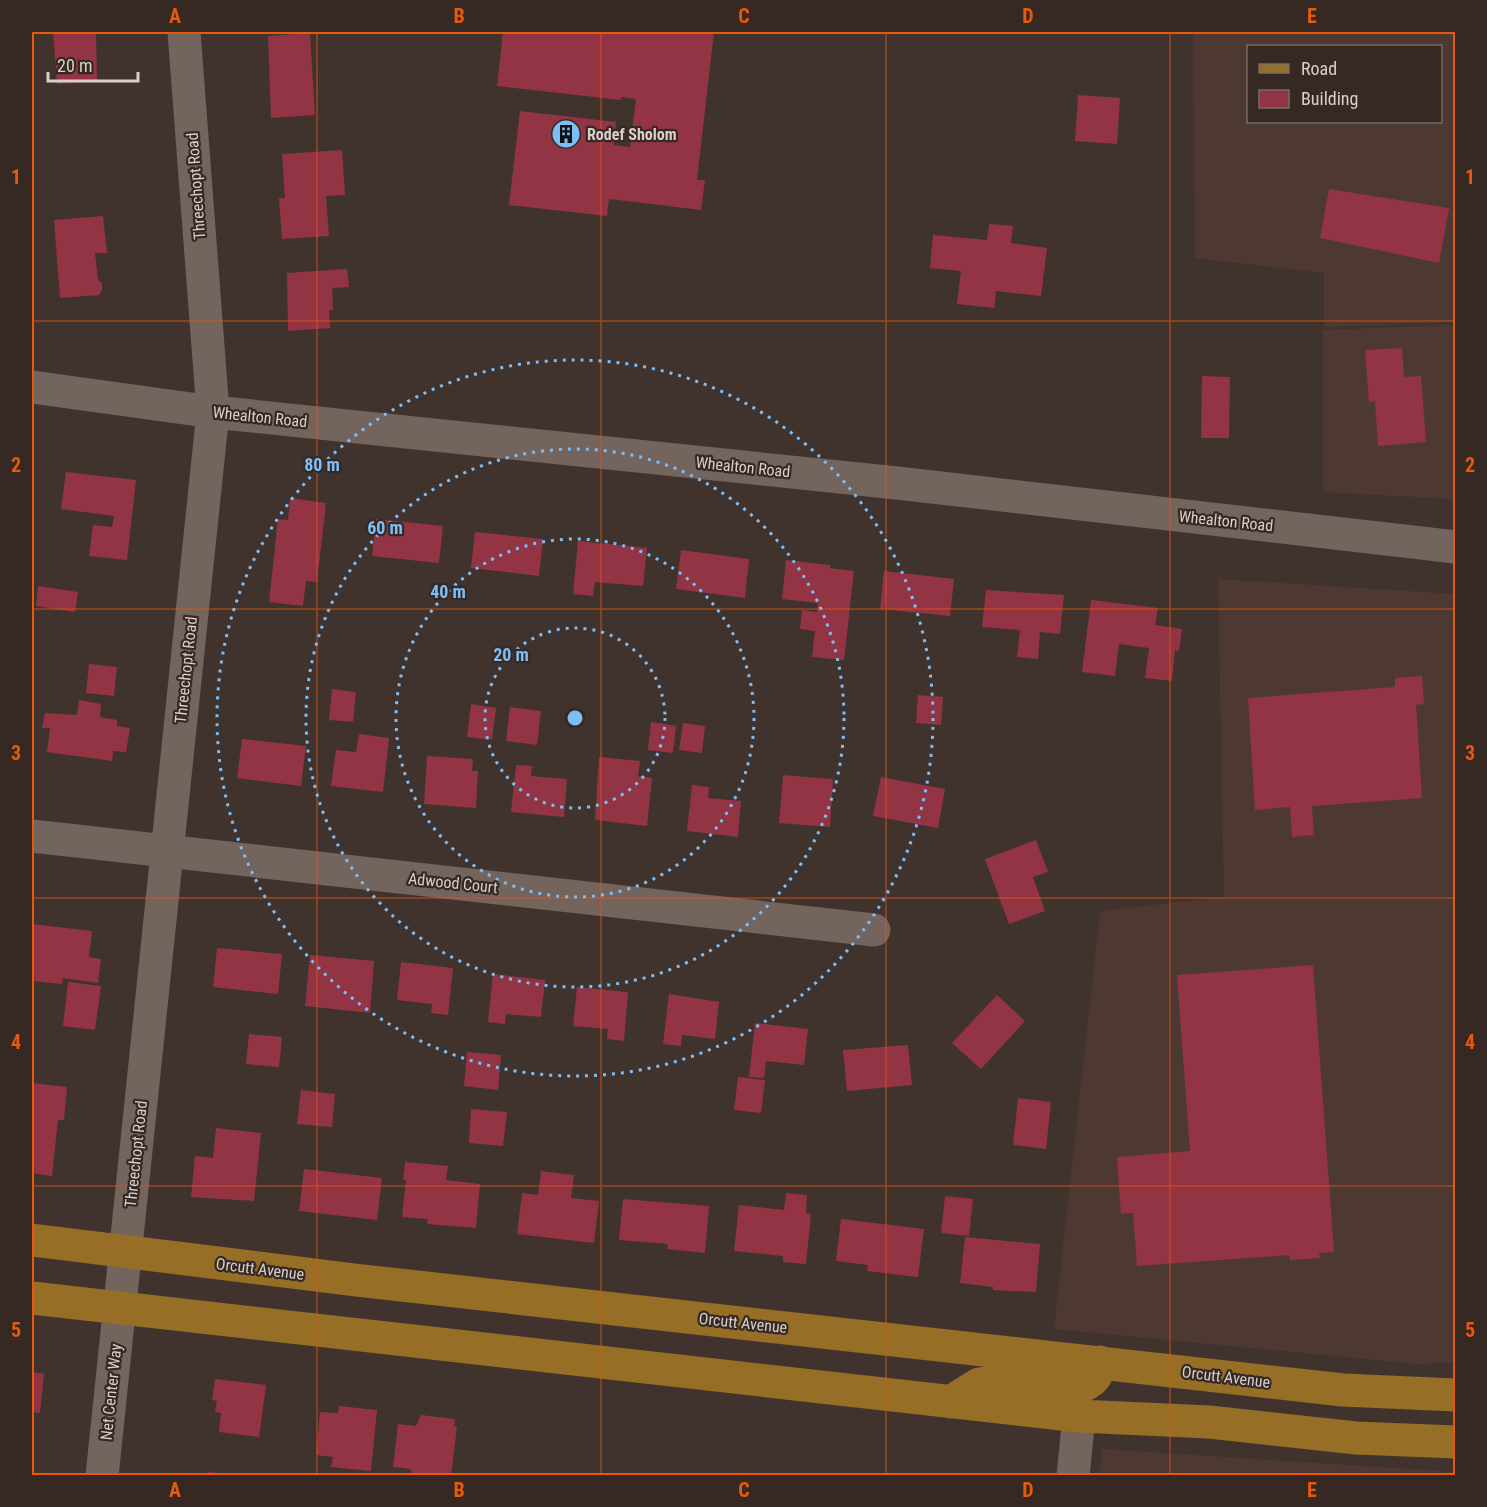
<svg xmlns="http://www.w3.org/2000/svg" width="1487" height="1507" font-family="'Roboto Condensed',sans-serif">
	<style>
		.built { fill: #4d3931; fill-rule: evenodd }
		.building { fill: #923444 }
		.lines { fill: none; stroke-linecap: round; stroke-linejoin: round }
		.minor { stroke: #73645e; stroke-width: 33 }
		.major { stroke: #966e26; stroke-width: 33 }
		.grid { fill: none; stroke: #e8590c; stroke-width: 1.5; stroke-opacity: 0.55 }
		.ring { fill: none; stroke: #7cbef9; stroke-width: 3; stroke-dasharray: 3 6 }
		.labels { text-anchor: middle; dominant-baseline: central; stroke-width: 4.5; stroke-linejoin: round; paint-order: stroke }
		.poi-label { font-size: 16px; font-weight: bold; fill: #d8cfcb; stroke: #362923; text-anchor: start }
		.street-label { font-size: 16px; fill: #d8cfcb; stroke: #362923 }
		.centre { fill: #7cbef9; stroke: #362923; stroke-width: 3 }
		.ring-label { font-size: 18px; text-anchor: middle; font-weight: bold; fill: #7cbef9; stroke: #362923; stroke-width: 4.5; stroke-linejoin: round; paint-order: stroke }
		.neatline { fill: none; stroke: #e8590c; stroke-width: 2 }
		.grid-label { font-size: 20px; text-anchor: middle; font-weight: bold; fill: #e8590c }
	</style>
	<rect width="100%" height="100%" fill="#40332d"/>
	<!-- built -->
	<path class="built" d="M 1193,32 L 1455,32 L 1455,322 L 1324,327 L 1324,273 L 1195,258 ZM 1248,46 L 1440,46 L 1440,122 L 1248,122 Z
		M 1455,325 L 1455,499 L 1323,492 L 1323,330 Z
		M 1218,579 L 1455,594 L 1455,1362 L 1418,1364 L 1054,1329 L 1100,911 L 1224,897 Z
		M 1102,1449 L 1455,1472 L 1455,1475 L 1099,1475 Z"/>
	<!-- building -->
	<path class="building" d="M 53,32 L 96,32 L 97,81 L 57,84 Z
		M 503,32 L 714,32 L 697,180 L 705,180 L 701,210 L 609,199 L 607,216 L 509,205 L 520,111 L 616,122 L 614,145 L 630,147 L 636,99 L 621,97 L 621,100 L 497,86 Z
		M 310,33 L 315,115 L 271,118 L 268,36 Z
		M 1078,95 L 1120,98 L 1117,144 L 1075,141 Z
		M 342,150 L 345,195 L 326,196 L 329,236 L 282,239 L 279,198 L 285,198 L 282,154 Z
		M 1329,189 L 1449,208 L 1439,263 L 1320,238 Z
		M 103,216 L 107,253 L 95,253 L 98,280 L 102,283 L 102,289 L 99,295 L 60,298 L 54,220 Z
		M 989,224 L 1013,226 L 1011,243 L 1047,248 L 1041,296 L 996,291 L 994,308 L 957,304 L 961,271 L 930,268 L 933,235 L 987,240 Z
		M 347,269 L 349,287 L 332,288 L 333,310 L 329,310 L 330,328 L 288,331 L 287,273 Z
		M 1402,348 L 1404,377 L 1421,376 L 1426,442 L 1378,446 L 1375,401 L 1369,402 L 1365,350 Z
		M 1202,376 L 1230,377 L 1229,438 L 1201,438 Z
		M 66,472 L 136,480 L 127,560 L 89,556 L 93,525 L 112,527 L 114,516 L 61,509 Z
		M 290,498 L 326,503 L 317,582 L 306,581 L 303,606 L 269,602 L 278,519 L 288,520 Z
		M 376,519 L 443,526 L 439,563 L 372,556 Z
		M 475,532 L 543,539 L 539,576 L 471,568 Z
		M 578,541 L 647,548 L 643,586 L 595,582 L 593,596 L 573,594 Z
		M 681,550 L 749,559 L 745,598 L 676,589 Z
		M 786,560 L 830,565 L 830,568 L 854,571 L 844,660 L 812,657 L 815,631 L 800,629 L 802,610 L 817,612 L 818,603 L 782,599 Z
		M 884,571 L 954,579 L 950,616 L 880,609 Z
		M 38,586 L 78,592 L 75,612 L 36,606 Z
		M 986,590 L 1064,595 L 1060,634 L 1040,632 L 1038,659 L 1017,657 L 1020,630 L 982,627 Z
		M 1091,600 L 1158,608 L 1155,625 L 1182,629 L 1179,651 L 1175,650 L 1172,681 L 1145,678 L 1149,648 L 1119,644 L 1115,676 L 1082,672 Z
		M 89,664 L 117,667 L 114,696 L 86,693 Z
		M 1422,676 L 1424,704 L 1416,705 L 1422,798 L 1312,806 L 1314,835 L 1292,837 L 1290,807 L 1255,810 L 1248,698 L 1395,687 L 1395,678 Z
		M 332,689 L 356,692 L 353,722 L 329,720 Z
		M 918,695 L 943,697 L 941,725 L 916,723 Z
		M 79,700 L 101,704 L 100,717 L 117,720 L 117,726 L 130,728 L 126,752 L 113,751 L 112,761 L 47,752 L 50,728 L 42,728 L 45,713 L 77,715 Z
		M 471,704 L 496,708 L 492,740 L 467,737 Z
		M 510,707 L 541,711 L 537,745 L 506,741 Z
		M 651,722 L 676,726 L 673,753 L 648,750 Z
		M 683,723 L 705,726 L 702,753 L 679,750 Z
		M 359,734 L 389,738 L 383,792 L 331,786 L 336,750 L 356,752 Z
		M 242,739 L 306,746 L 301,786 L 237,778 Z
		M 427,756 L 473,759 L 472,771 L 478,771 L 476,808 L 424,804 Z
		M 599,757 L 640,761 L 638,776 L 652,778 L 647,826 L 595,820 Z
		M 516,765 L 532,766 L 531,776 L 567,779 L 564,817 L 511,812 Z
		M 783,775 L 833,779 L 830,827 L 779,823 Z
		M 881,777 L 945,789 L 938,828 L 873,816 Z
		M 692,785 L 709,787 L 708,798 L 741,801 L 738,837 L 687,831 Z
		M 1036,840 L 1048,872 L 1033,877 L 1045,911 L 1009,924 L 985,859 Z
		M 32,924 L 92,931 L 89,957 L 101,959 L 98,983 L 63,978 L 62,984 L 32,981 Z
		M 217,948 L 282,954 L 278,994 L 213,987 Z
		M 310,955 L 374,961 L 370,1013 L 305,1006 Z
		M 401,962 L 453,968 L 448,1015 L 431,1013 L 432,1004 L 397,1000 Z
		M 1313,965 L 1334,1252 L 1319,1253 L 1320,1258 L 1290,1260 L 1289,1255 L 1137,1266 L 1133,1213 L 1121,1214 L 1117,1157 L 1190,1151 L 1177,975 Z
		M 493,974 L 545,980 L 541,1017 L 506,1014 L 505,1024 L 488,1022 Z
		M 68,982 L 101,986 L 95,1030 L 63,1026 Z
		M 577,987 L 628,992 L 624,1041 L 607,1039 L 608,1029 L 573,1026 Z
		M 669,994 L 719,1002 L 715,1039 L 682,1035 L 681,1046 L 663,1044 Z
		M 997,995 L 1025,1021 L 981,1069 L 952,1043 Z
		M 755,1023 L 808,1029 L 804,1065 L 766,1061 L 764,1078 L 749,1077 Z
		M 249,1034 L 282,1037 L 279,1067 L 246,1064 Z
		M 908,1045 L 912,1085 L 847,1091 L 843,1050 Z
		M 467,1052 L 501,1055 L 498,1090 L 464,1086 Z
		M 738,1077 L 765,1080 L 761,1113 L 734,1110 Z
		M 32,1083 L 67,1087 L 64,1120 L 58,1120 L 52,1176 L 32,1173 Z
		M 301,1090 L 335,1094 L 332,1127 L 297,1124 Z
		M 1018,1098 L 1051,1102 L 1046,1149 L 1013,1145 Z
		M 471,1109 L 507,1112 L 503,1146 L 469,1143 Z
		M 216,1128 L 261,1133 L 254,1201 L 191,1197 L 195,1156 L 213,1158 Z
		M 405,1162 L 448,1166 L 446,1180 L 480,1184 L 476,1228 L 427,1224 L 428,1219 L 402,1217 L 406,1180 L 403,1180 Z
		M 304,1169 L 382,1178 L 377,1220 L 299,1211 Z
		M 541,1171 L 574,1175 L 571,1198 L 599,1201 L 594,1243 L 517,1234 L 522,1193 L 538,1195 Z
		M 786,1193 L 807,1195 L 806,1213 L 811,1214 L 806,1264 L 783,1262 L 783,1256 L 734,1251 L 739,1205 L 784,1210 Z
		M 945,1196 L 973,1199 L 969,1236 L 941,1233 Z
		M 623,1199 L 709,1206 L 705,1253 L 667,1249 L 668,1244 L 619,1240 Z
		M 841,1219 L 924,1229 L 918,1277 L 867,1271 L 868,1265 L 836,1261 Z
		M 965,1237 L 1040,1244 L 1036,1292 L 993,1290 L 993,1287 L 960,1283 Z
		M 32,1372 L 44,1374 L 40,1413 L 32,1412 Z
		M 215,1379 L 266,1385 L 259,1437 L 219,1432 L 221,1413 L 215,1412 L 217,1401 L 212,1400 Z
		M 339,1406 L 377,1410 L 371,1471 L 331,1467 L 333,1457 L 316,1455 L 320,1412 L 338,1413 Z
		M 421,1415 L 455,1419 L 454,1426 L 457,1427 L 451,1476 L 411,1475 L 411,1469 L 393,1467 L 398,1424 L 416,1426 Z
		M 208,1472 L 231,1474 L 231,1476 L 208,1476 Z"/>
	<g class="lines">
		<!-- minor -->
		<path class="minor" d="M 32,387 L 213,412 L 897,483 L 1456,547
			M 32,836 L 874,930
			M 102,1476 L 213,412 L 184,32
			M 1073,1476 L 1079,1416"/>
		<!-- major -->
		<path class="major" d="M 32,1240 L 355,1280 L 1271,1382 L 1343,1390 L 1456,1395
			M 32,1298 L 1079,1416 L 1209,1422 L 1356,1438 L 1456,1442
			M 950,1402 L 979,1384 L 999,1381 L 1083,1386 C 1095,1380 1098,1375 1100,1362"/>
	</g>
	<!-- grid -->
	<path class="grid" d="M 317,32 L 317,1476M 601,32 L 601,1476M 886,32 L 886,1476M 1170,32 L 1170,1476M 32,321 L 1456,321M 32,609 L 1456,609M 32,898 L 1456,898M 32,1186 L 1456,1186"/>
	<!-- distance rings -->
	<g class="ring">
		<circle cx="575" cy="718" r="90"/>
		<circle cx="575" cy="718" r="179"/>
		<circle cx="575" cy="718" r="269"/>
		<circle cx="575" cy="718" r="358"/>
	</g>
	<!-- icons -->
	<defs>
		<g id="building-disc" transform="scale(1.5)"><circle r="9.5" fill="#7cbef9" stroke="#362923"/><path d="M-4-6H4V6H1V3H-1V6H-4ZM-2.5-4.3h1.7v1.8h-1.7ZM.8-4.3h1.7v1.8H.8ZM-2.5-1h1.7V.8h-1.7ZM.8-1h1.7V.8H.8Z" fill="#111"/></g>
	</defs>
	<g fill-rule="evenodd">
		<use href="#building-disc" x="566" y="134"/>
	</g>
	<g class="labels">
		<!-- poi labels -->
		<g class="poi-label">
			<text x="587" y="134">Rodef Sholom</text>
		</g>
		<!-- street labels -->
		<g class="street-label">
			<text transform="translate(196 186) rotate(-94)">Threechopt Road</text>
			<text transform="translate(260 417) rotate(6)">Whealton Road</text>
			<text transform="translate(743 467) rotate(6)">Whealton Road</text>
			<text transform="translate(1226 521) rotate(6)">Whealton Road</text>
			<text transform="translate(186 670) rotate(-84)">Threechopt Road</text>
			<text transform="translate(453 883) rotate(6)">Adwood Court</text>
			<text transform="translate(136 1154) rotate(-84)">Threechopt Road</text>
			<text transform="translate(260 1269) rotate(7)">Orcutt Avenue</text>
			<text transform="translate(743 1323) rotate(6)">Orcutt Avenue</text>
			<text transform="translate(1226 1377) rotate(7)">Orcutt Avenue</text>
			<text transform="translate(111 1392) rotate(-84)">Net Center Way</text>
		</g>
	</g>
	<circle cx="575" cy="718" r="9" class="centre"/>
	<g class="ring-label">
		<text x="322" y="471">80 m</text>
		<text x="385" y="534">60 m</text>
		<text x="448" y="598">40 m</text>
		<text x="511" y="661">20 m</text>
	</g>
	<!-- border -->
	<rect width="1487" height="1507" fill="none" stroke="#362923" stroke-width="66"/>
	<!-- legend -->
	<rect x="1247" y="45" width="195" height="78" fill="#362923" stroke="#776b66" stroke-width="1.5"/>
	<rect x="1259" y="64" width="30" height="9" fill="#966e26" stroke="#776b66" stroke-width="1.5"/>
	<text x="1301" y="75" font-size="18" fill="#d8cfcb">Road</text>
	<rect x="1259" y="90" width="30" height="18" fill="#923444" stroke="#776b66" stroke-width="1.5"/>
	<text x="1301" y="105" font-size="18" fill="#d8cfcb">Building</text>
	<!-- scale -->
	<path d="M48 72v9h90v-9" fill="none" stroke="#d8cfcb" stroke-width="3"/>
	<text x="57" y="72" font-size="18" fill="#d8cfcb" stroke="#362923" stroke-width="4.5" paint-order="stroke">20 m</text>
	<rect x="33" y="33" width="1421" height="1441" class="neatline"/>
	<g class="grid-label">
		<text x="175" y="23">A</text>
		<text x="459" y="23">B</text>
		<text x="744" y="23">C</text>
		<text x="1028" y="23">D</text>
		<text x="1312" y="23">E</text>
		<text x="16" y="184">1</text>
		<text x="1470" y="184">1</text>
		<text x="16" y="472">2</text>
		<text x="1470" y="472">2</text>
		<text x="16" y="760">3</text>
		<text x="1470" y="760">3</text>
		<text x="16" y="1049">4</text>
		<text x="1470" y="1049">4</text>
		<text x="16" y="1337">5</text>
		<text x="1470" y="1337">5</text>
		<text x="175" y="1497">A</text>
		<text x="459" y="1497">B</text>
		<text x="744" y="1497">C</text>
		<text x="1028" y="1497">D</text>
		<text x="1312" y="1497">E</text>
	</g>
</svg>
